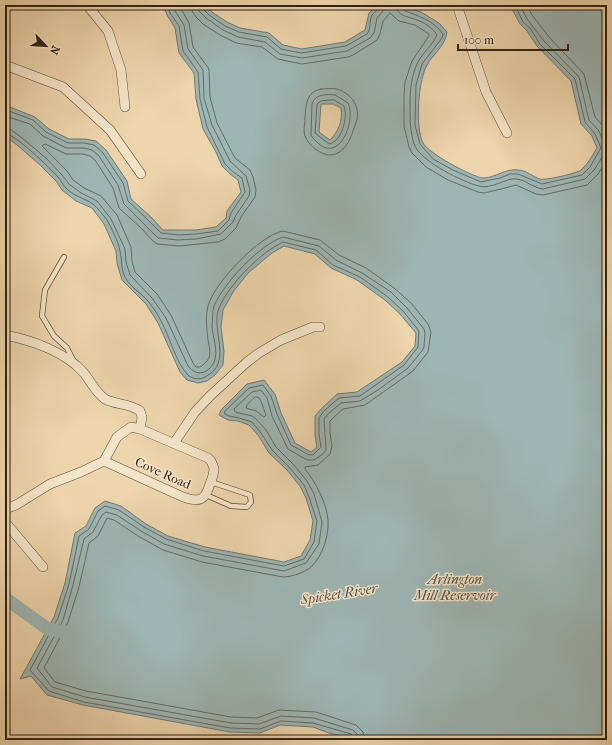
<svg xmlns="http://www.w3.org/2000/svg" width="612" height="745" font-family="'IM FELL French Canon',serif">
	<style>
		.water { fill: #9db6b4; stroke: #717a74; fill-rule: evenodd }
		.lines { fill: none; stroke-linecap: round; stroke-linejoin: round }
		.shore { stroke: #666c64; stroke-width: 1 }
		.river { stroke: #9db6b4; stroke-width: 13 }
		.service-casing { stroke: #5f4e3b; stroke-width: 6 }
		.minor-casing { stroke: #5f4e3b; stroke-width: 10 }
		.service { stroke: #f4e4c9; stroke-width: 4.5 }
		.minor { stroke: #f4e4c9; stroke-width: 9 }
		.labels { text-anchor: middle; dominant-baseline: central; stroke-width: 3; stroke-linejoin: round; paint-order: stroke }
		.street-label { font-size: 13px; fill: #2f2115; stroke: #f4e4c9 }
		.water-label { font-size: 14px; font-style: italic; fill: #504e45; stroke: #f4e4c9 }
	</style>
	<rect width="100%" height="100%" fill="#eed5ac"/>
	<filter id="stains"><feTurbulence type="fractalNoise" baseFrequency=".005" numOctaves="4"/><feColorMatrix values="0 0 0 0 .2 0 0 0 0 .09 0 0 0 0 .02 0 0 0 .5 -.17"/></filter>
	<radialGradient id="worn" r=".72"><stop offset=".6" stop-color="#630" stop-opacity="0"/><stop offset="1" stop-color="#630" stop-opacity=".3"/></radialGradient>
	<!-- water -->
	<path class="water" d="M 163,5 L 205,5 L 212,12 L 227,22 L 240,28 L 269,33 L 283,45 L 302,49 L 345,42 L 365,30 L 369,13 L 377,5 L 399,5 L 421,12 L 439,23 L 447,32 C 446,45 433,54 427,65 C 418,81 415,127 423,143 C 428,153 472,177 483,178 C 495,178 506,168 518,170 C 526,170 533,177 540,179 C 544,181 578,173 581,170 C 588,164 592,156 597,148 L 592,136 L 581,124 L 571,81 L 537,46 L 527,31 L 520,24 L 510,5 L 607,5 L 607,740 L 358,740 L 329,733 L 313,727 L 280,725 L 260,733 L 230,732 L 83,705 L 47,695 L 31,676 L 20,679 L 54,617 L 65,583 L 75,533 L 86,526 L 95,508 L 105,501 L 121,506 L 146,524 L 168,536 L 205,547 L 284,562 L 301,556 L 310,540 L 313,521 L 306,498 L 300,486 L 287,470 L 269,453 L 258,435 L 249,425 L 238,421 L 228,420 L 219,415 L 221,410 L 247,384 L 264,380 L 275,394 L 281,413 L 295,443 L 311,452 L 317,447 L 315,435 L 315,416 L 322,408 L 337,394 L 357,392 L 402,362 L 415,346 L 416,333 L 400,314 L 385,300 L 357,280 L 331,268 L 315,254 L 284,246 L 272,253 L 248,273 L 233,292 L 223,310 L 221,327 L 224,351 L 223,365 L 215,375 L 207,381 L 198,383 L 187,380 L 180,372 L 158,323 L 146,304 L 122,280 L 117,263 L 116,251 L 104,224 L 92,208 L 76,201 L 62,190 L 56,181 L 40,165 L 17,145 L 5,136 L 5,107 L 10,107 L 35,117 L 49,129 L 69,139 L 85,139 L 96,141 L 106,150 L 127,181 L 131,199 L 151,217 L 163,230 L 196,230 L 216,227 L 226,218 L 227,211 L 241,192 L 238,180 L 230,174 L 222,166 L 216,152 L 203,129 L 196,99 L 194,73 L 179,53 L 175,28 L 167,15 ZM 321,104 L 333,104 L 341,108 C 343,121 338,132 330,140 L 319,132 Z"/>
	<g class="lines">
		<!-- shore -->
		<path class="shore" d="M 179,5 L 189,23 L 193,47 L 209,69 L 210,97 L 217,123 L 235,158 L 250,170 L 253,177 L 256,190 L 255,197 L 241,217 L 236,228 L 225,239 L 218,242 L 179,246 L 157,244 L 152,240 L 141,228 L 119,208 L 113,188 L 95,160 L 90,156 L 83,154 L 66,154 L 45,144 L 42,146 L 67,171 L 73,180 L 84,188 L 101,196 L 117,215 L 131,247 L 132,261 L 135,272 L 157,294 L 171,315 L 193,363 L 196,367 L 200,367 C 203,365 207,362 209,358 C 211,353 209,345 208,340 C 207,329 205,317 208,306 C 214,283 260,235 283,231 L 320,240 L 339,255 L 366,268 L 394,288 L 411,303 L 428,324 L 431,332 L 428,352 L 413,371 L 365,405 L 343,409 L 333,418 L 330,421 L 330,433 L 332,446 L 330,454 L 318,465 L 305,467 L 305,469 C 315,481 327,504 328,520 C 329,535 323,555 312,566 C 306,572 292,577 283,577 L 202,562 L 163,550 L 138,536 L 114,520 L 107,518 L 98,536 L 89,543 L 79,587 L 68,622 L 44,668 L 55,682 L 86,691 L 231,717 L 257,718 L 279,710 L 316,712 L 356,725 L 363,732 L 365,740
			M 192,5 L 192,11 L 196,17 L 203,24 L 220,35 L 236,43 L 262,47 L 278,59 L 302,64 L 348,57 L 353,55 L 377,40 L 380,34 L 383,21 L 390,13 L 399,21 L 415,25 L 429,34 L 429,36 L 412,61 L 405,82 L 404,96 L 404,126 L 409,147 L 412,153 L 426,167 L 448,180 L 478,192 L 484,193 L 501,189 L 516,185 L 536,194 L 543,195 L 587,185 L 598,174 L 607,160
			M 198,5 L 199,11 L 206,18 L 223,30 L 238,37 L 265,42 L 280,54 L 302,58 L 347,51 L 370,38 L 374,33 L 377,18 L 383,11 L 385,5
			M 203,5 L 203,9 L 209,15 L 225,26 L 239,32 L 267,37 L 281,49 L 301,53 L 346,46 L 367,34 C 371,29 369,21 372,15 C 375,11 379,11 380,5
			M 396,5 C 397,17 408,16 417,20 C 425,23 433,28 437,35 C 433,45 423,52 418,62 C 411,76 410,91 410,107 C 410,120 410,134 415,146 C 422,162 463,182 479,186 C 491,190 507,177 517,179 C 526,180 533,188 543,189 L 585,179 L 594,170 L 604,154 L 606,147 L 599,131 L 589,120 L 579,77 L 544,41 L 527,19 L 520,5
			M 401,5 L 403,10 C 418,16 433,20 443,34 L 442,38 L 422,64 L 416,85 L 415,125 L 420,144 L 433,159 L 453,170 L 481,182 L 500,178 L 510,174 L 518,174 L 542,184 L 582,175 L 590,167 L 601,148 L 595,134 L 585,122 L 575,79 L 540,44 L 530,28 L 523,22 L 515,5
			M 527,5 L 532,15 L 549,37 L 584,74 L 595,117 L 603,126 L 607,133
			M 321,89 C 326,89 332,88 337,89 C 350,93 360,105 357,120 C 356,124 354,127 353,131 C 350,141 343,154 331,155 C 322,156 308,145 305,136 C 303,131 305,124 305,118 C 306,105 306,92 321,89 Z
			M 335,95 L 348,103 C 356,119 341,162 319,144 C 316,141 313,139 311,135 L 312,104 C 315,94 326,94 335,95 Z
			M 334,100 L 344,106 C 348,117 342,142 329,144 L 315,133 L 317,104 L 321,101 Z
			M 5,111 L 9,111 L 33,120 L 46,132 L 68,143 L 84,143 L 94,145 L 103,153 L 123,183 L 128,201 L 148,220 L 161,233 L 179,235 L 196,234 L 218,231 L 229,220 L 231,213 L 245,192 L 242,178 L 232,171 L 225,164 L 207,127 L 200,99 L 198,72 L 183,51 L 179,26 L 170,13 L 167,5
			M 5,116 L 30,124 L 43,136 L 66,148 L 84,148 L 92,150 L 99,156 L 118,185 L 124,204 L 158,238 L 178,240 L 196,239 L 221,234 L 233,222 L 236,215 L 249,196 L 250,190 L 246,176 L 230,161 L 212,125 L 204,98 L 203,70 L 188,49 L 184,25 L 175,11 L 173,5
			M 5,128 L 10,129 L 22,138 L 46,158 L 62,175 L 69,184 L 81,193 L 97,201 L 111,219 L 125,249 L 126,262 L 130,275 L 152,298 L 166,318 L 188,366 C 197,377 208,374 214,362 C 219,351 212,336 212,325 C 213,319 212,312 214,306 C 224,283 259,245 283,237 L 319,246 L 336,260 L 362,273 L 391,292 L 407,308 L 424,329 L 425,333 L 424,347 L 422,351 L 408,368 L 378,390 L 360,401 L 341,403 L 328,414 L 324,419 L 326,450 L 323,454 L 314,460 L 307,460 L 288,449 L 272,416 L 267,398 L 261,390 L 252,392 L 234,409 L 235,412 L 252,416 L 256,419 L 266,430 L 276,447 L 293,464 L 307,481 L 314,494 L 322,522 L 319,544 L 306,563 L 284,571 L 203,556 L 164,544 L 141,531 L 117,515 L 106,512 L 102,515 L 93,532 L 84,539 L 73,585 L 63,620 L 37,668 L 52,687 L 85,697 L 231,723 L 259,724 L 281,716 L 314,718 L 353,730 L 357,734 L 359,740
			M 5,133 C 16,135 50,168 58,177 C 61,180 62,184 65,187 C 73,196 84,198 93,204 C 98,208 103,215 107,220 C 111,227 119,243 120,251 C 122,260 121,269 125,277 C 130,287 141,293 148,301 C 153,307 158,315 161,321 C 170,337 176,363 188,375 C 192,379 200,380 205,377 C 234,363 210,330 219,308 C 229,284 260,253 283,242 L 316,250 L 333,265 L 360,277 L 388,297 L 403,311 L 419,331 L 418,347 L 404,365 L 360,396 L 339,398 L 324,411 L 319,418 L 319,434 L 321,447 L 313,455 L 309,455 L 291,445 L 277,414 L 271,396 L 263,385 L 249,388 L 224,412 L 225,414 L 229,416 L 239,418 L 252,422 L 261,433 L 272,450 L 290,468 L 304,485 L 309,497 L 317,521 L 314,542 L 304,559 L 284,566 L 204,551 L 166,539 L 144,527 L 119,510 L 105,506 L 98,511 L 89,529 L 79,536 L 69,584 L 58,618 L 30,670 L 49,691 L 84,702 L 230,728 L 260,729 L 281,721 L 313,723 L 351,734 L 353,737 L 354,740
			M 255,397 L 258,397 L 261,401 L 266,415 L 264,417 L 256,411 L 246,408 L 247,405 Z"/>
		<!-- river -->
		<path class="river" d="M 5,598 L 48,629 L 65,632"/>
		<!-- service casing -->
		<g class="service-casing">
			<path id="service" d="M 64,257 L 45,290 L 42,316 L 54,336 L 67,348 L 73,360
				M 206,495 L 231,506 L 247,507 L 251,502 L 250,495 L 211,482"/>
		</g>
		<!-- minor casing -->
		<g class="minor-casing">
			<path id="minor" d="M 87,5 L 108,31 L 121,70 L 125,107
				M 457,5 L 486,92 L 507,133
				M 5,65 L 63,87 L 110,130 L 141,174
				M 5,335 C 31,340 66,352 84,373 C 91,382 96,393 105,399 C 116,405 129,403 140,411 L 142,417 L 140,429 L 208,458 L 211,461 L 214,468 C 214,474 212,479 210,484 C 205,500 200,503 183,497 L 104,461
				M 174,443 L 195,412 L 210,396 L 247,362 L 259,353 L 281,340 L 313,327 L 320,327
				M 5,509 L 16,505 L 50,484 L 81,472 L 104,461 L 117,437 L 131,427 L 140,429
				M 5,522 L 43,567"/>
		</g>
		<!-- service -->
		<use href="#service" class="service"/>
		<!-- minor -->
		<use href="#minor" class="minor"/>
	</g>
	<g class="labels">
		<!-- street labels -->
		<g class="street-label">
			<text transform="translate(163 473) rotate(24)">Cove Road</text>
		</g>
		<!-- water labels -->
		<g class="water-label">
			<text x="455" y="579">Arlington<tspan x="455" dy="16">Mill Reservoir</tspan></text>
			<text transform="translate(339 594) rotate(-9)">Spicket River</text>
		</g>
	</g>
	<!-- margin -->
	<rect width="612" height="745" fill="none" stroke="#eed5ac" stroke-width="20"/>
	<rect x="6" y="6" width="600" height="733" fill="none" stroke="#2f2115" stroke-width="2"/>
	<rect x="10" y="10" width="592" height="725" fill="none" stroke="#2f2115"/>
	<!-- north arrow -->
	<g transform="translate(46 46) rotate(115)" stroke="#f4e4c9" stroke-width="3" paint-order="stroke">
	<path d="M0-3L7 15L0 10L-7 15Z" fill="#2f2115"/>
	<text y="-6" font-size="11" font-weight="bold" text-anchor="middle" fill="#2f2115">N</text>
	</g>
	<!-- scale -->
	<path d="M458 44v6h110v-6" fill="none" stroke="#2f2115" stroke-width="2"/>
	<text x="464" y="44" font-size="12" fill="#2f2115" stroke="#f4e4c9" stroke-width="3" paint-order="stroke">100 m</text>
	<rect width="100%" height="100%" filter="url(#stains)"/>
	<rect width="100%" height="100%" fill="url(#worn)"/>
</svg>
